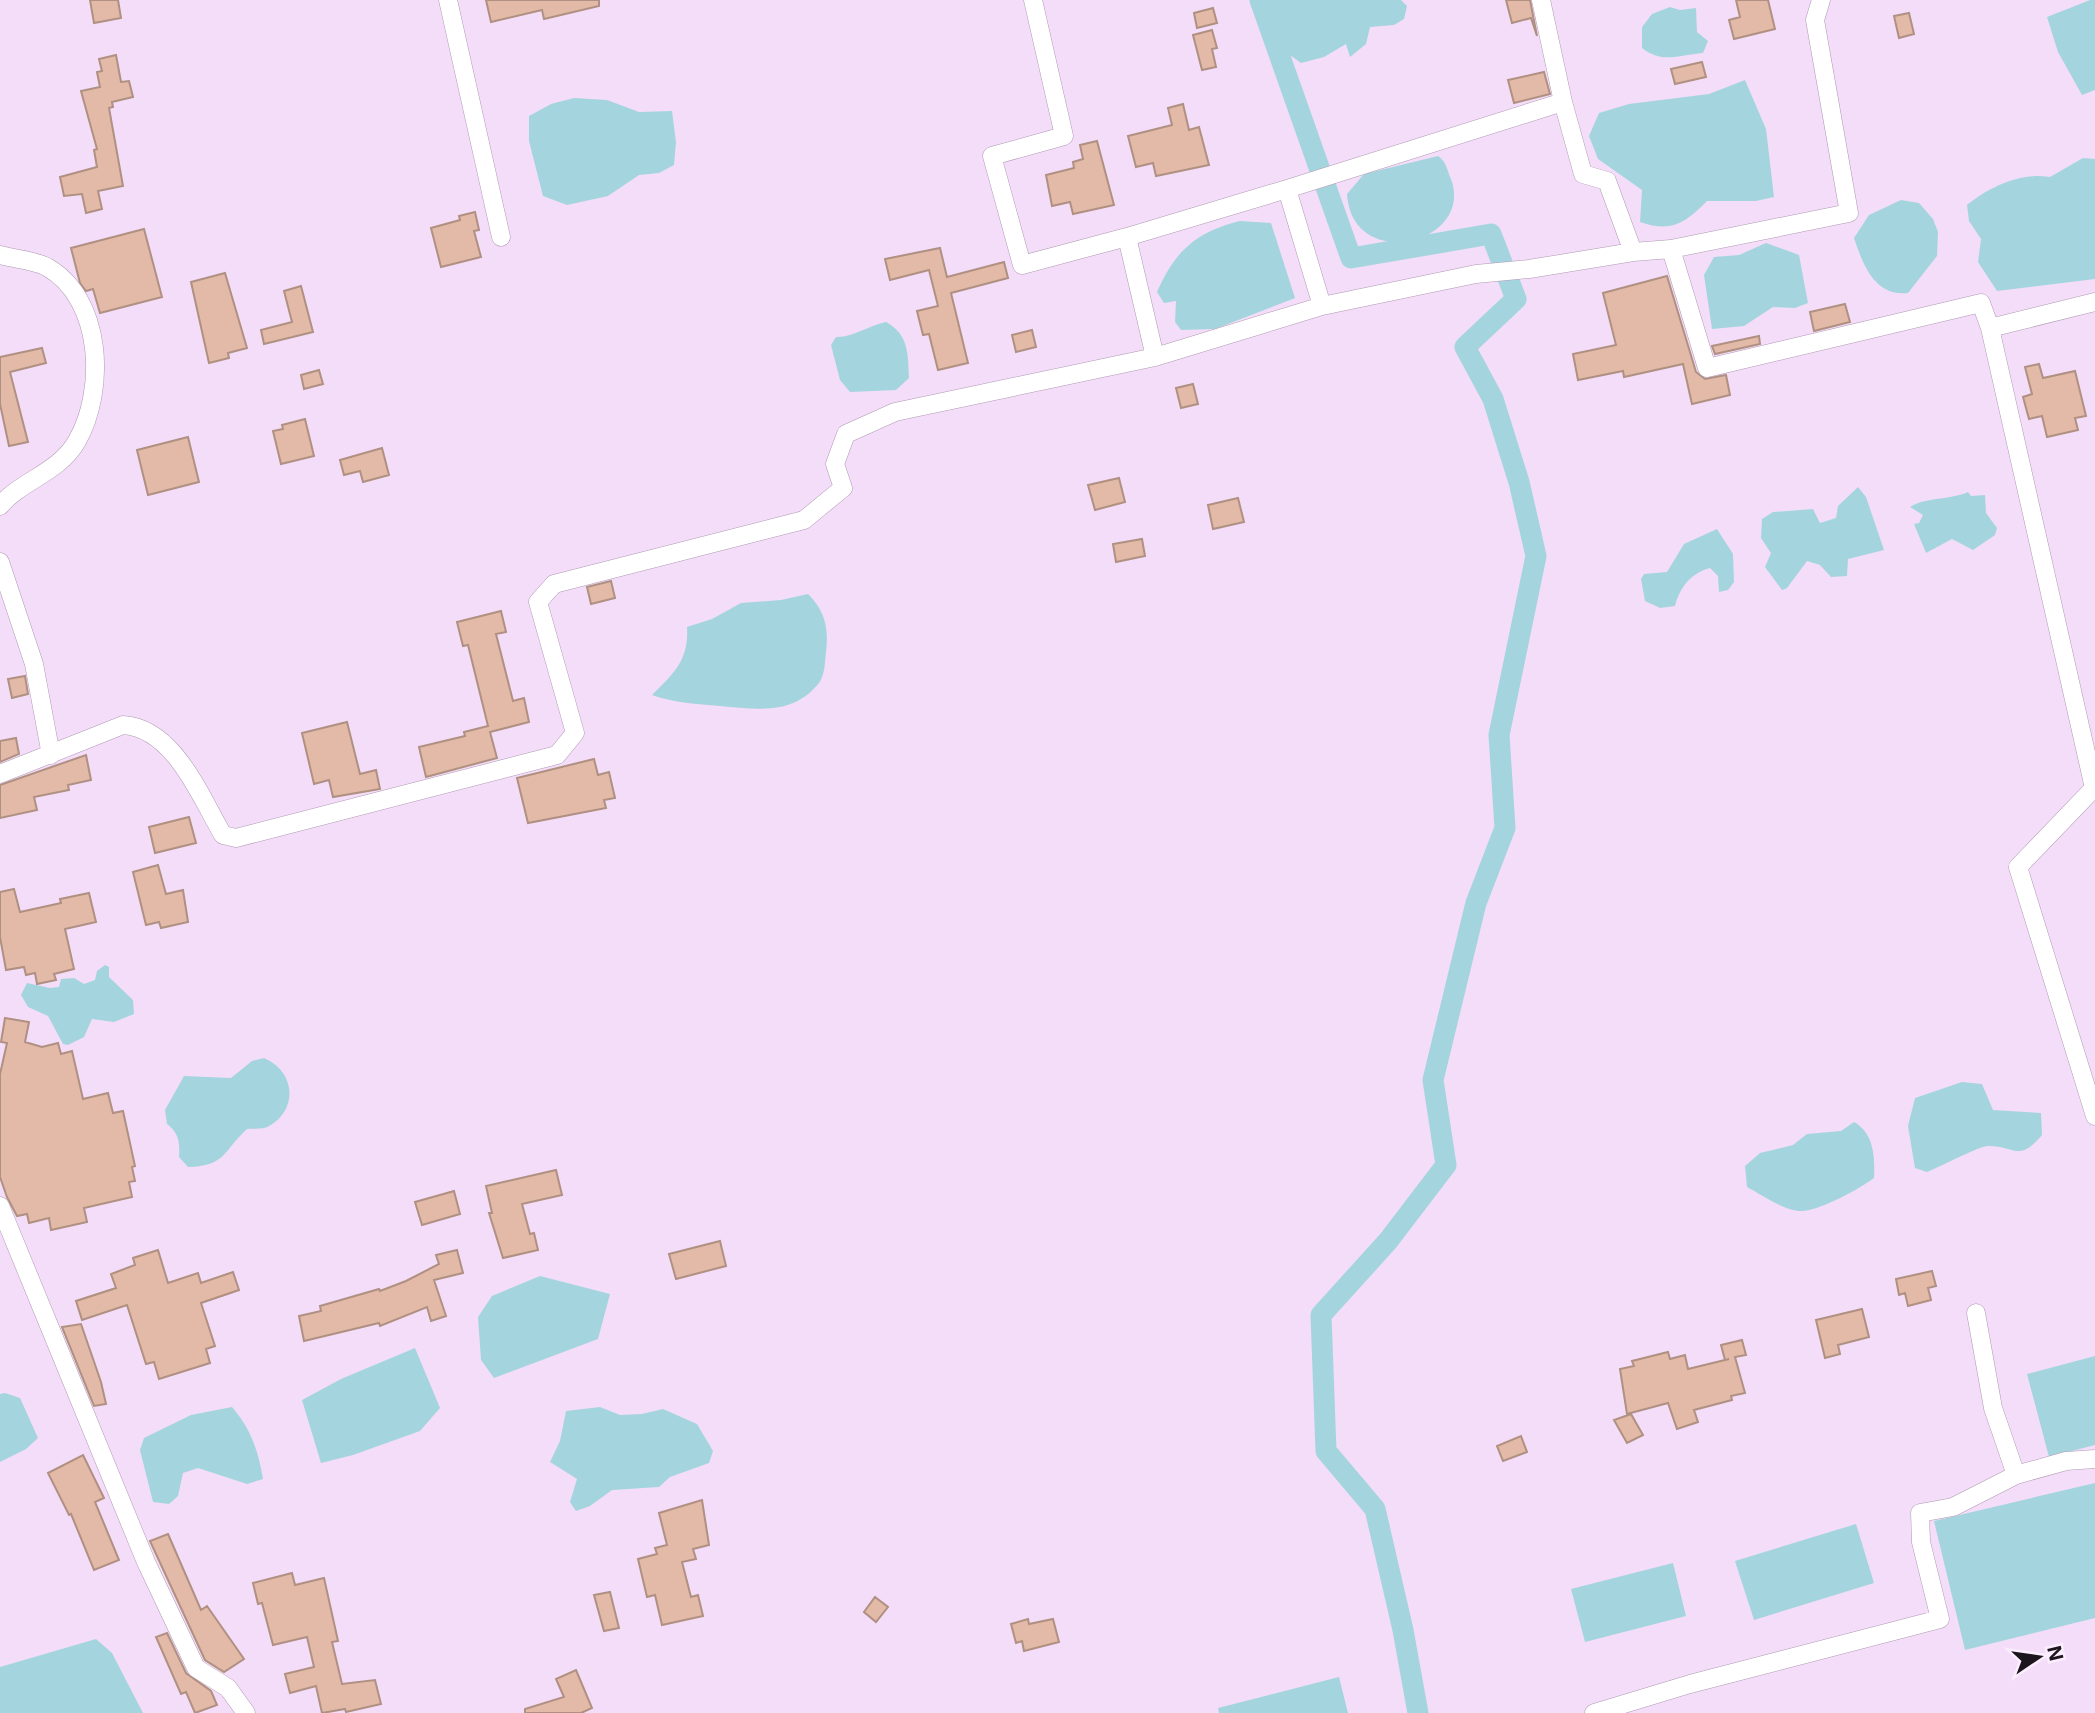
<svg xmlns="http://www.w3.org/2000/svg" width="2095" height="1713" font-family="Inter,sans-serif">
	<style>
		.water { fill: #a4d5df }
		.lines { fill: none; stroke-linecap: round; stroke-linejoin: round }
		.canal { stroke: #a4d5df; stroke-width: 21 }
		.building { fill: #e2baa7; stroke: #b09082; stroke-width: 2 }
		.minor-casing { stroke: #af99b3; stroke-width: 19 }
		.minor { stroke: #fff; stroke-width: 18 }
	</style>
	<rect width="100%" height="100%" fill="#f4ddf8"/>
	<!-- water -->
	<path class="water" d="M 1270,0 L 1401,0 L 1407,6 L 1404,19 L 1394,25 L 1370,27 L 1366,44 L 1350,57 L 1346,44 L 1324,57 L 1301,63 L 1290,55 Z
		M 2090,0 L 2095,0 L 2095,90 L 2082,95 L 2058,52 L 2047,17 Z
		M 1670,7 L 1680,10 L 1696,8 L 1697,32 L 1708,41 L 1703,53 C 1679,55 1662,64 1642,48 L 1642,27 L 1652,14 Z
		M 1745,80 L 1766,129 L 1774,197 L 1756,201 L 1707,201 C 1685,223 1672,233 1640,222 L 1642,190 L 1598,159 L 1589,136 L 1599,113 L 1629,104 L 1709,94 Z
		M 574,98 L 607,100 L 639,112 L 672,111 L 676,142 L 674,165 L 659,173 L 639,175 L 608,196 L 567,205 L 543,196 L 529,141 L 529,116 L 551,104 Z
		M 1438,156 C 1446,161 1447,170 1451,179 C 1475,244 1352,274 1347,194 L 1364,174 Z
		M 2083,158 L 2095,159 L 2095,279 L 1997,291 L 1978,262 L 1981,239 L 1969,221 L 1967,205 C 1989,187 2020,172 2050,177 Z
		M 1901,200 L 1919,203 L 1933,219 L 1938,232 L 1937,256 L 1908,293 C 1875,297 1863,265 1854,238 L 1869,215 Z
		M 1240,221 L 1271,223 L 1295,298 L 1215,329 L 1181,330 L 1175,322 L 1176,301 L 1164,303 L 1157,292 C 1175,251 1196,232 1240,221 Z
		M 1766,243 L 1799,255 L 1808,303 L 1795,308 L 1773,307 L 1744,326 L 1712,329 L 1704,275 L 1714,257 L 1739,255 Z
		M 886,322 C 909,334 908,355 909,378 L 896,390 L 850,392 L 840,380 L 831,345 L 836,337 C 852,338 870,325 886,322 Z
		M 1858,487 L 1866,497 L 1884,550 L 1848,559 L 1847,576 L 1831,577 L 1820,565 L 1807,561 L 1787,588 L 1782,590 L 1765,567 L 1771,553 L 1761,538 L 1762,519 L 1773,512 L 1813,509 L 1820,523 L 1836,518 L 1838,506 Z
		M 1968,492 L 1971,496 L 1985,495 L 1986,513 L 1997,528 L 1995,535 L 1973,550 L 1952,539 L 1926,553 L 1914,524 L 1919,523 L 1923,515 L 1910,507 C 1926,497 1950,500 1968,492 Z
		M 1717,529 L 1733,554 L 1734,582 L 1728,590 L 1719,592 L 1718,576 L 1710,568 C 1691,573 1680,587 1675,606 L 1660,608 L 1645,601 L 1641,579 L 1644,574 L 1667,572 L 1684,544 Z
		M 808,594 C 825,611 829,628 826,652 C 825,661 825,675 819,683 C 793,716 756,709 720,706 C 696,704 675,703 652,695 C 674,673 689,660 687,627 L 712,619 L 741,603 L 781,600 Z
		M 105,965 L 109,967 L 109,977 L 133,1000 L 134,1014 L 114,1022 L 92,1019 L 84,1037 L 68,1045 L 63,1044 L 48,1016 L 28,1007 L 21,995 L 27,983 L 50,988 L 59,987 L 61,979 L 74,978 L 84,984 L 95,980 L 97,971 Z
		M 264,1058 C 295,1071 299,1109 269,1126 C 263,1130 254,1128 247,1129 C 223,1151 226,1166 188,1167 L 179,1157 C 180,1143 179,1133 167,1124 L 165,1110 L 184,1076 L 231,1078 L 252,1061 Z
		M 1962,1082 L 1982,1084 L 1993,1110 L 2041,1113 L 2042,1135 C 2018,1163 2016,1146 1988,1146 C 1979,1146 1938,1168 1927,1172 L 1915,1168 L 1908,1126 L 1915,1098 Z
		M 1854,1122 C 1874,1133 1875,1157 1874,1178 C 1859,1189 1823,1209 1803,1211 C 1786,1212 1762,1195 1747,1187 L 1745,1166 L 1760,1153 L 1793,1145 L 1807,1134 L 1841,1131 Z
		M 540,1276 L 610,1294 L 598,1339 L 494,1378 L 481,1360 L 478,1317 L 492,1296 Z
		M 415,1348 L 440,1408 L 420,1431 L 353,1455 L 321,1463 L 302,1400 L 341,1379 Z
		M 2095,1356 L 2095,1445 L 2049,1457 L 2027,1374 Z
		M 5,1393 L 20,1398 L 38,1438 L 26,1449 L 0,1462 L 0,1394 Z
		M 232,1407 C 251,1429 258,1450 263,1479 L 247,1484 L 198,1468 L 183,1473 L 178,1496 L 169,1504 L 153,1502 L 140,1450 L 144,1438 L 191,1415 Z
		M 600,1407 L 620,1415 L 642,1414 L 663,1409 L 697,1424 L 713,1451 L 709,1463 L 670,1477 L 659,1487 L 612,1490 L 590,1506 L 576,1511 L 570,1502 L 577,1479 L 550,1462 L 560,1441 L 566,1411 Z
		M 2095,1483 L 2095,1618 L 1965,1650 L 1934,1521 Z
		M 1856,1524 L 1874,1583 L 1754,1620 L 1735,1561 Z
		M 1673,1563 L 1686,1616 L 1585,1642 L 1571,1589 Z
		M 96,1639 L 112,1653 L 143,1713 L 0,1713 L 0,1667 Z
		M 1339,1677 L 1348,1713 L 1219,1713 L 1218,1708 Z"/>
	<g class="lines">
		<!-- canal -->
		<path class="canal" d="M 1260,0 L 1351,258 L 1491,234 L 1516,299 L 1465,347 L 1493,399 L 1519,482 L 1536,556 L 1499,735 L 1505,828 L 1476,903 L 1433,1080 L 1446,1165 L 1388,1241 L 1321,1315 L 1326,1451 L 1375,1509 L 1403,1630 L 1418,1713"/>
	</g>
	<!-- building -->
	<path class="building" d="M 90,0 L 118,0 L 121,18 L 94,23 Z
		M 486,0 L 599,0 L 599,6 L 544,19 L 542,10 L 491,22 Z
		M 1506,0 L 1530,0 L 1537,36 L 1531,18 L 1512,23 Z
		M 1736,0 L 1768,0 L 1775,29 L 1734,39 L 1729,20 L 1740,17 Z
		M 1213,8 L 1217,23 L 1197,28 L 1194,13 Z
		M 1909,13 L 1914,34 L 1899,38 L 1894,16 Z
		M 1212,30 L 1217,48 L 1212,49 L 1216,67 L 1202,70 L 1193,35 Z
		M 116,55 L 121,82 L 129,81 L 133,97 L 112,102 L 113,107 L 109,108 L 123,186 L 98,191 L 102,209 L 86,213 L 82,194 L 64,196 L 60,177 L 97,167 L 94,150 L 97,149 L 81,91 L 100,87 L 97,72 L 102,71 L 99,59 Z
		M 1702,62 L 1706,77 L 1675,84 L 1671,69 Z
		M 1544,72 L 1550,94 L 1514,103 L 1508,80 Z
		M 1183,104 L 1189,130 L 1199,127 L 1209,165 L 1156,176 L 1153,163 L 1136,167 L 1128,136 L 1172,125 L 1168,108 Z
		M 1097,141 L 1114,205 L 1073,214 L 1070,202 L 1052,206 L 1046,175 L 1074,168 L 1073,162 L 1083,159 L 1080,145 Z
		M 475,212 L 479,230 L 474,231 L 481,257 L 441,267 L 431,228 L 460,220 L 459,216 Z
		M 144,229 L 162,297 L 100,313 L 93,289 L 86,291 L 80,283 L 71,248 Z
		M 940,248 L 947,277 L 1004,262 L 1008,278 L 951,293 L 968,363 L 938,370 L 929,334 L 923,335 L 917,311 L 938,306 L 929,270 L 890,280 L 885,259 Z
		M 225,273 L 247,348 L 228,353 L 229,358 L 209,363 L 191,282 Z
		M 1667,276 L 1696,372 L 1705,379 L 1726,375 L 1730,395 L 1692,404 L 1683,364 L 1624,377 L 1623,371 L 1578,380 L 1573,354 L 1616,345 L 1603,293 Z
		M 301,286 L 313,332 L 264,344 L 261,330 L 292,322 L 284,291 Z
		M 1845,304 L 1850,322 L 1814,331 L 1810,312 Z
		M 1032,330 L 1036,347 L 1016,352 L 1012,335 Z
		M 1759,336 L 1760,344 L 1715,354 L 1712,346 Z
		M 42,348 L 46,363 L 10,372 L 28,442 L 9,446 L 0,404 L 0,357 Z
		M 2039,364 L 2043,378 L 2075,371 L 2086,416 L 2075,418 L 2078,430 L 2047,437 L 2042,416 L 2029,419 L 2023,397 L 2032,394 L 2025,367 Z
		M 319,370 L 323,384 L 304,389 L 301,375 Z
		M 1193,384 L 1198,404 L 1181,408 L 1176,388 Z
		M 305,419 L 314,456 L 281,464 L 273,431 L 283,429 L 282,425 Z
		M 188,437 L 199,482 L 148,495 L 137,450 Z
		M 382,448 L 389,475 L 363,482 L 360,471 L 344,475 L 340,460 Z
		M 1119,478 L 1125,502 L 1095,510 L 1088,485 Z
		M 1238,498 L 1244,522 L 1213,529 L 1208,505 Z
		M 1142,539 L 1145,556 L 1116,562 L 1113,544 Z
		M 611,581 L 615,598 L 591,604 L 587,587 Z
		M 501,611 L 506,632 L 496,634 L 513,701 L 524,698 L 529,722 L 490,732 L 497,758 L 426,777 L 419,747 L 465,736 L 464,732 L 488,726 L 468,645 L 463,646 L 457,622 Z
		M 25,676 L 28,694 L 12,698 L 8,679 Z
		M 347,722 L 360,774 L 376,770 L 380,789 L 333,797 L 329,780 L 314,784 L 302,733 Z
		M 16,738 L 19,754 L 0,762 L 0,741 Z
		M 86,755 L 91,780 L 68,785 L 69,790 L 34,797 L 37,810 L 0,818 L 0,785 Z
		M 594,759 L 598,775 L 609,772 L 615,798 L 604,800 L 606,808 L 528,823 L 517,778 Z
		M 189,817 L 196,843 L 155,853 L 149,827 Z
		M 158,865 L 166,894 L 183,890 L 188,922 L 161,928 L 159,922 L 146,925 L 133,872 Z
		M 14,889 L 20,912 L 61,903 L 60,899 L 89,893 L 96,922 L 65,929 L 74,969 L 54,974 L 56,980 L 37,984 L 35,973 L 26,975 L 24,967 L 6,970 L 0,937 L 0,892 Z
		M 5,1018 L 29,1022 L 25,1042 L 42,1047 L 58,1043 L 61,1054 L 72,1051 L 83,1099 L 108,1093 L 113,1113 L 123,1111 L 135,1166 L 132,1167 L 135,1181 L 129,1182 L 132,1197 L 84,1208 L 87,1222 L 51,1230 L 49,1218 L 29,1223 L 27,1214 L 17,1216 L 7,1197 L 0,1177 L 0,1074 L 7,1043 L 1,1042 Z
		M 556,1170 L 562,1195 L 522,1204 L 530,1234 L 534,1233 L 538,1250 L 503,1258 L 489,1213 L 492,1213 L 486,1186 Z
		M 454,1191 L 460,1214 L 422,1225 L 415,1202 Z
		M 720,1241 L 726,1266 L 676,1279 L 669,1254 Z
		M 158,1250 L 168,1283 L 198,1273 L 201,1283 L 233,1272 L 239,1290 L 201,1303 L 215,1346 L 206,1349 L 210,1363 L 159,1379 L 154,1362 L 146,1364 L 127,1305 L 82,1320 L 76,1301 L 116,1288 L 111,1274 L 135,1265 L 133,1258 Z
		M 457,1250 L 463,1273 L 434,1280 L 446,1316 L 431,1321 L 427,1307 L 380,1326 L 379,1323 L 304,1341 L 299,1316 L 321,1311 L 320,1306 L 379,1289 L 380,1291 L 406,1281 L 439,1264 L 436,1255 Z
		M 1932,1271 L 1936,1286 L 1928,1288 L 1931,1300 L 1908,1306 L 1905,1293 L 1899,1295 L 1896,1279 Z
		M 1862,1309 L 1869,1337 L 1838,1345 L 1840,1354 L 1825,1358 L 1816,1320 Z
		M 81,1324 L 101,1382 L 106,1404 L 94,1406 L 62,1327 Z
		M 1742,1340 L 1746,1355 L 1735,1357 L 1745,1393 L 1731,1396 L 1732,1400 L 1694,1410 L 1698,1422 L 1677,1429 L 1668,1403 L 1627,1414 L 1620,1369 L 1634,1366 L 1632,1361 L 1668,1352 L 1670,1359 L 1685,1355 L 1688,1369 L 1729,1359 L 1725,1360 L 1721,1345 Z
		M 1631,1414 L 1643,1435 L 1627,1443 L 1614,1420 Z
		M 1521,1436 L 1527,1452 L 1503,1461 L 1497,1446 Z
		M 83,1455 L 104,1498 L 95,1502 L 119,1560 L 94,1570 L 71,1514 L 69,1515 L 48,1473 Z
		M 702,1500 L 709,1545 L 693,1549 L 696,1559 L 682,1562 L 691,1597 L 698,1595 L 703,1616 L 662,1625 L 655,1595 L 647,1597 L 638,1559 L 657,1554 L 655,1548 L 667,1545 L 659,1513 Z
		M 168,1534 L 201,1610 L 207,1606 L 244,1659 L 224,1672 L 205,1660 L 150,1541 Z
		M 292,1573 L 295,1585 L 324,1578 L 338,1641 L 332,1642 L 342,1684 L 375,1680 L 381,1704 L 346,1712 L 345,1709 L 322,1713 L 316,1686 L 290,1693 L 285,1674 L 314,1667 L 307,1637 L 273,1645 L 262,1603 L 258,1604 L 253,1583 Z
		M 610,1592 L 619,1628 L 604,1631 L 594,1595 Z
		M 875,1597 L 888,1607 L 876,1622 L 864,1612 Z
		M 1028,1619 L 1029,1624 L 1053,1619 L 1059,1642 L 1024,1651 L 1022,1641 L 1016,1643 L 1011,1624 Z
		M 167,1633 L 186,1673 L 211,1691 L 217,1705 L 195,1713 L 186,1692 L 181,1694 L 156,1637 Z
		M 576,1670 L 592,1708 L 581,1713 L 525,1713 L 525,1709 L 564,1697 L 556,1679 Z"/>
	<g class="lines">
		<!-- minor casing -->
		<g class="minor-casing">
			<path id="minor" d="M 448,0 L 501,237
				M 1033,0 L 1064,136 L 992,156 L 1022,265 L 1127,237
				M 1541,0 L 1563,102
				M 1287,189 L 1563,102 L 1583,174 L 1607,181 L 1633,252 L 1671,249 L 1849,213 L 1815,20 L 1821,0
				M 1671,249 L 1707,368 L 1981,303 L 1990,328 L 2094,788 L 2018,867 L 2095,1116
				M 0,255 C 14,259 34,260 47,267 C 103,299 106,390 77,441 C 59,473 20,481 0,506
				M 1990,328 L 2095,302
				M 1155,357 L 1127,237 L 1287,189 L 1322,306 L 1476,274 L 1529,269 L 1633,252
				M 0,562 L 34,664 L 51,755
				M 0,774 L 123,725 C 174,728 200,796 223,835 L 236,838 L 557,755 L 575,733 L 538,602 L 554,584 L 804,520 L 843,488 L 835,464 L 846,434 L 895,412 L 1155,357 L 1322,306
				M 0,1206 L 146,1562 L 196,1668 L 228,1688 L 246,1713
				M 2016,1475 L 2066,1461 L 2095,1459
				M 1594,1713 L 1690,1684 L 1940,1619 L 1921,1542 L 1920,1513 L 1953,1507 L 2016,1475 L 1993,1408 L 1976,1313"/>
		</g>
		<!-- minor -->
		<use href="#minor" class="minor"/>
	</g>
	<!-- north arrow -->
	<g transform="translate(2039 1657) rotate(77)" stroke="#fceefe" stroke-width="5" paint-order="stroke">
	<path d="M0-5L12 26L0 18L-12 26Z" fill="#1d151e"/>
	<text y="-10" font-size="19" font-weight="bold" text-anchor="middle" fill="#1d151e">N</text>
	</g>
</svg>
